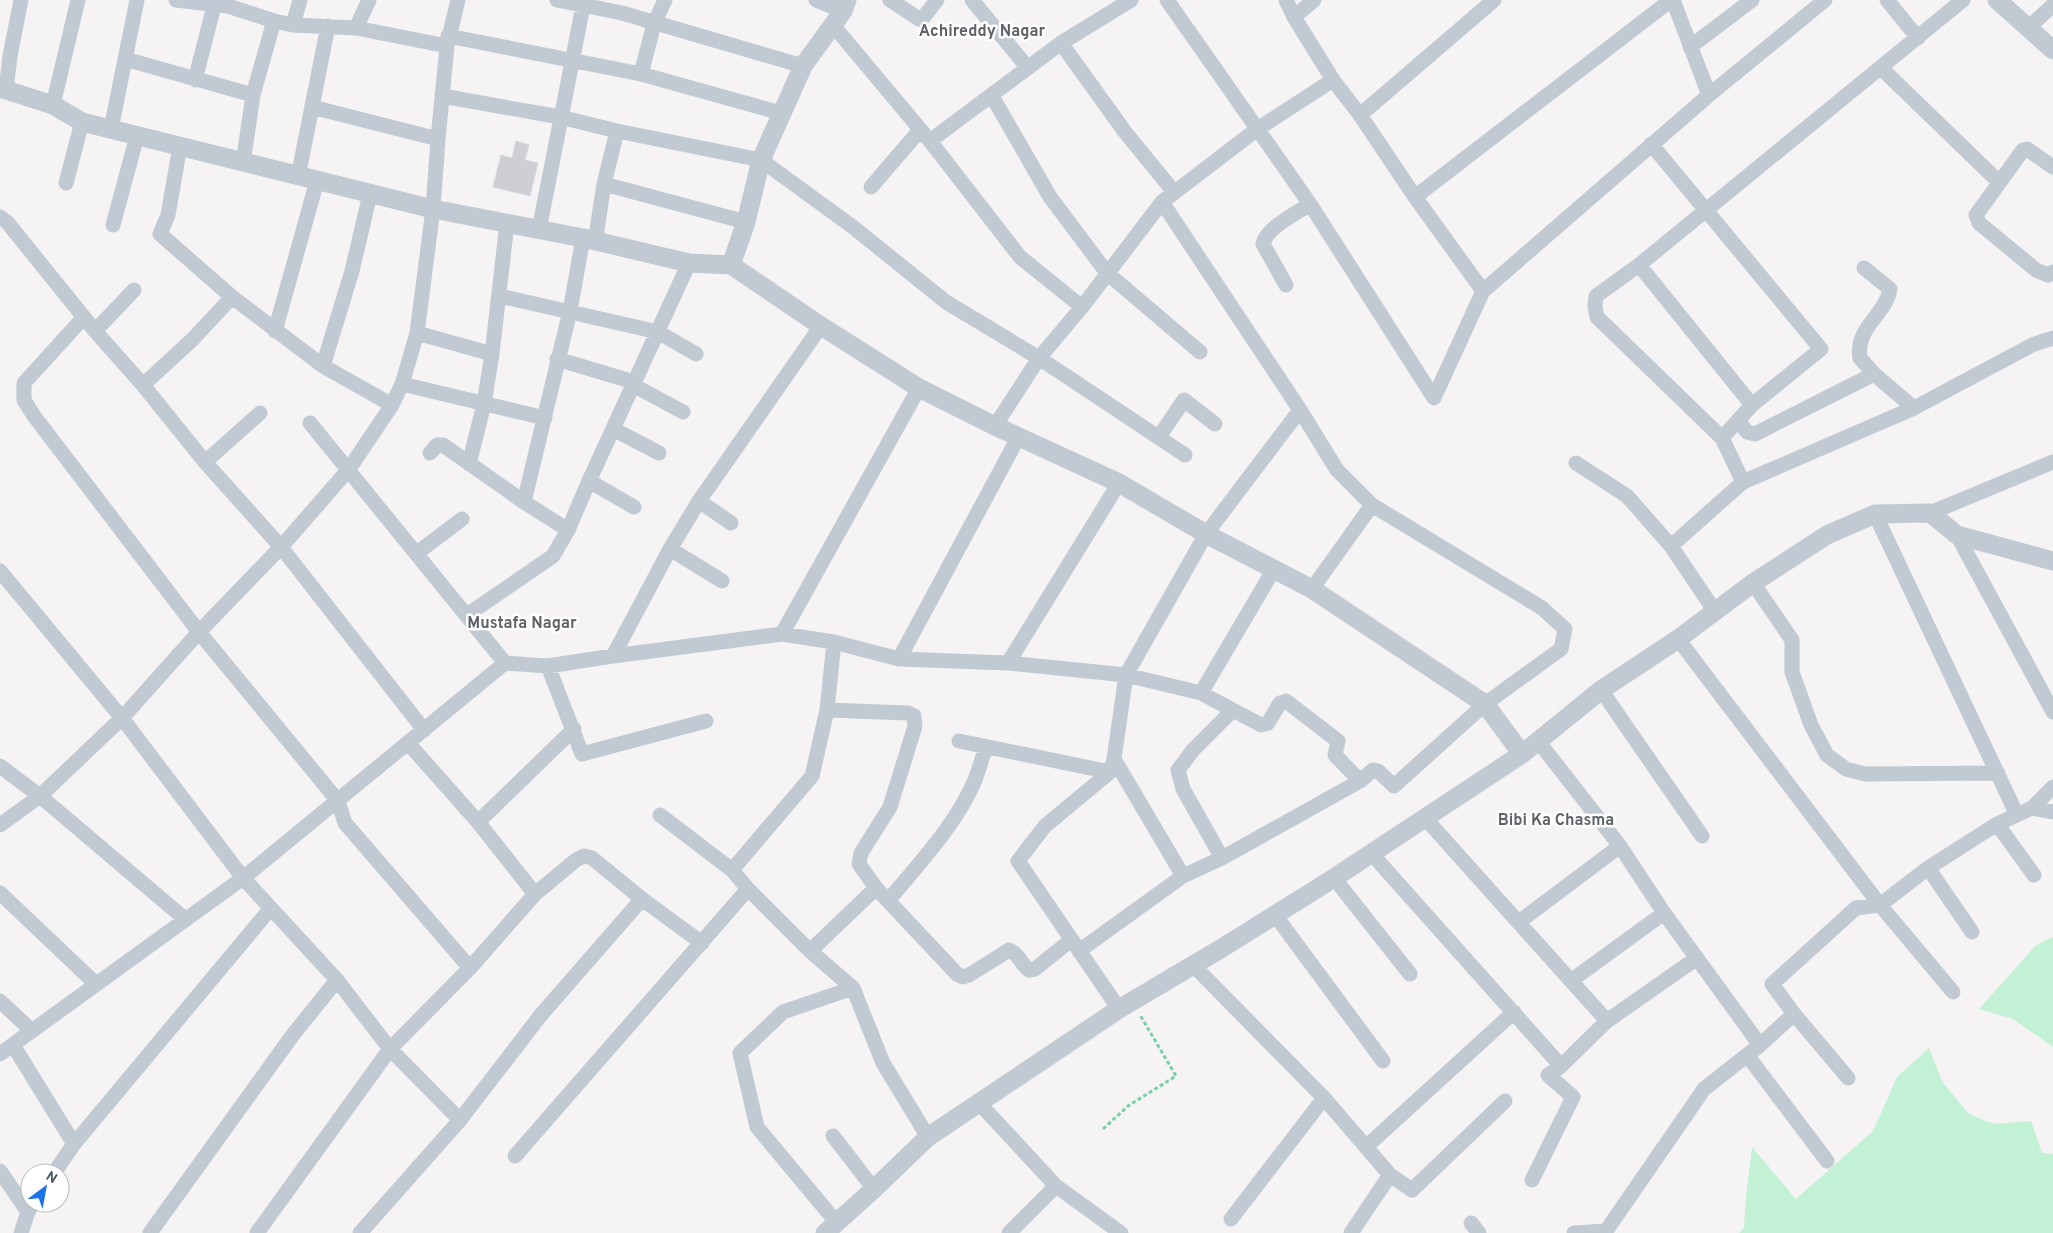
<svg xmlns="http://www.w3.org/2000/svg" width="2053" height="1233" font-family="Overpass,sans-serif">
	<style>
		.green { fill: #c3f1d5 }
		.building { fill: #cdcfd5; stroke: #d7d9de }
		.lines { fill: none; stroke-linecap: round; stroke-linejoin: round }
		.path { stroke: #7ad0a6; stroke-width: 3; stroke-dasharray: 4 2.5; stroke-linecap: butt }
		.minor { stroke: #c1cad2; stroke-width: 15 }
		.tertiary { stroke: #c1cad2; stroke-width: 19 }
		.labels { text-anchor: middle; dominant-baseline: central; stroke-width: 5; stroke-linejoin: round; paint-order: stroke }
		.neighbourhood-label { font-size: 16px; font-weight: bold; fill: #5f6368; stroke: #fff }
	</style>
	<rect width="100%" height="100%" fill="#f5f3f3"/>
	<!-- green -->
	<path class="green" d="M 2053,937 L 2053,1047 L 2013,1019 L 1979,1009 L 2035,946 Z
		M 1929,1048 L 1943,1083 L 1969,1114 L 1993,1124 L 2031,1121 L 2042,1153 L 2053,1154 L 2053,1233 L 1739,1233 L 1744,1227 L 1746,1195 L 1752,1147 L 1796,1199 L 1873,1131 L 1897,1077 Z"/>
	<!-- building -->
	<path class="building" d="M 516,141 L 529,145 L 525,160 L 538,163 L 530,196 L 493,187 L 501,155 L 512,158 Z"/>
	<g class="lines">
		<!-- path -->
		<path class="path" d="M 1103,1129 L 1128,1106 L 1176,1076 L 1140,1015"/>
		<!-- minor -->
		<path class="minor" d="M 176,0 L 228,6 L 274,21 L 293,25 L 356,28 L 447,46
			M 557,0 L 622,13 L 803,66
			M 816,0 L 843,11
			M 890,0 L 919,19 L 923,18 L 937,0
			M 972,0 L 1028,68
			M 1167,0 L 1310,204 L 1434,398
			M 1286,0 L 1294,17 L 1333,80 L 1360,115 L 1415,197 L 1483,291
			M 1673,0 L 1709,95
			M 1887,0 L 1918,38
			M 1294,17 L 1314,0
			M 832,24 L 930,141 L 1020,257 L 1082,307
			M 293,25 L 300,0
			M 356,28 L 369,0
			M 2028,28 L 2053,5
			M 448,36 L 641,74 L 781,113
			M 1061,43 L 1125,132 L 1174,192
			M 1690,47 L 1752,0
			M 125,59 L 253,95
			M 1881,68 L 1999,182
			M 641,74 L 654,24 L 665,0
			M 195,80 L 214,6
			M 6,90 L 10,56 L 21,0
			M 442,96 L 560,117 L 617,131 L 761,160 L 853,227 L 946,302 L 1039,358 L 1185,455
			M 992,96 L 1050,197 L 1107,273 L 1200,352
			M 53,105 L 78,0
			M 312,107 L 438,139
			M 1360,115 L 1494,0
			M 111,129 L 137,0
			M 930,141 L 1061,43 L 1131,0
			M 1651,144 L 1821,349 L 1752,405 L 1722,438
			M 180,146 L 168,215 L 160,234 L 232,297
			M 243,163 L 253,95 L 274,21
			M 2053,167 L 2027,149 L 2023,150 L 1976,215 L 1979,223 L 2036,270 L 2048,275 L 2053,272
			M 298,177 L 328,26
			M 66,183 L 82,122
			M 604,184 L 746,222
			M 871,187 L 920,130
			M 1415,197 L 1671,0
			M 0,217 L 7,222 L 95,331 L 143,385 L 205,462 L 281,547 L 424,730
			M 113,225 L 137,136
			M 539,230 L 583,6
			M 595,242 L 604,184 L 617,131
			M 1639,265 L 1752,405
			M 1864,268 L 1890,289 C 1886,315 1855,327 1860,358 L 1874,374 L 1914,408 L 2032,345 L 2053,338
			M 1286,285 L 1263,244 C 1266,228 1297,213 1310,204
			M 500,296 L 658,332 L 696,354
			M 84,317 L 24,383 L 24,400 L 34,416 L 199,632 L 338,801 L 345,823 L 470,968
			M 95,331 L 134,290
			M 275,331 L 317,181
			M 417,333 L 492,354 L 507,223
			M 557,359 L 634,382
			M 323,366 L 352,271 L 370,194
			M 402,384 L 545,418
			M 143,385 L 193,339 L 232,297 L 323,366 L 392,405
			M 633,385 L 683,412
			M 1434,398 L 1483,291 L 1709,95 L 1825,0
			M 1738,421 L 1747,432 L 1755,434 L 1874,374
			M 310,423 L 505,663
			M 995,426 L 1039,358 L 1082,307 L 1162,202 L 1256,130 L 1333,80
			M 613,429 L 659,453
			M 1159,437 L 1184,400 L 1215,424
			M 430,453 L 437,445 L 443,445 L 524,502 L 568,530
			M 205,462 L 260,413
			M 1576,463 L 1627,496 L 1671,546 L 1714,610
			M 469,464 L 484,404 L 492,354
			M 589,481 L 634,507
			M 1743,482 L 1914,408
			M 699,501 L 731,523
			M 524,502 L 570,311 L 583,238
			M 1930,513 L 2053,462
			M 1875,514 L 2017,815
			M 1957,535 L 2053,712
			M 1671,546 L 1743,482 L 1722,438 L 1597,317 L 1595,307 L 1596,296 L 1639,265 L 1963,0
			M 670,549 L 722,581
			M 417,553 L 462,519
			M 0,571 L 122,718 L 243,878 L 337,980 L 390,1049 L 460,1120
			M 1753,583 L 1792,640 L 1792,672 L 1811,725 L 1827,755 L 1846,769 L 1865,774 L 1998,773
			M 1312,589 L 1372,505
			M 467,615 L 553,556 L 568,530 L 589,481 L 689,263
			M 782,634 L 919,388
			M 1678,639 L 1880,905 L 1953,992
			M 613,656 L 670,549 L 699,501 L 821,326
			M 899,659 L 1019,436
			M 1008,663 L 1119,483
			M 548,666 L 582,754 L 706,721
			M 1601,690 L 1702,836
			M 1201,693 L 1274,569
			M 827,710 L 908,713 L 914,716 L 915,726 L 890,807 L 861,853 L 859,864 L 876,888 L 957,974 L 963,977 L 969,975 L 1009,950 C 1018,953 1021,964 1029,970 L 1035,969 L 1071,940
			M 959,741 L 1110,772
			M 1538,741 L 1620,846 L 1664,913 L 1760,1045
			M 408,743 L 478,822 L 535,894
			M 1114,759 L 1183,876
			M 0,766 L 40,796 L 185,919
			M 2032,808 L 2053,787
			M 660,815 L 732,870 L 748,889 L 810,951 L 853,988
			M 1425,818 L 1607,1021
			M 478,822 L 574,729
			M 1997,824 L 2034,875
			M 0,825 L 40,796 L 122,718 L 199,632 L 281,547 L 349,469 L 392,405 L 402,384 L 417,333 L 433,209 L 438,139 L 447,46 L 458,0
			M 1371,853 L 1561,1066
			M 1222,858 L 1183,789 L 1178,770 L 1193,750 L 1232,711
			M 1928,868 L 1972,932
			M 732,870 L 812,776 L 827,710 L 834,642
			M 1334,878 L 1410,974
			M 0,893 L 96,984
			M 888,901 C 919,863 956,825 975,780 C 979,769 982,758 986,747
			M 1275,915 L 1383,1061
			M 1519,922 L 1620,846
			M 810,951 L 876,888
			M 1079,951 L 1183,876 L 1222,858 L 1360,781 L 1373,770 L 1378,771 L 1394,786 L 1485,704 L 1561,649 L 1565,629 L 1542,608 L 1372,505 L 1337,470 L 1300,410 L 1162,202
			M 1193,965 L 1324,1098 L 1390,1175 L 1412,1190 L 1505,1101
			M 1572,980 L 1664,913
			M 0,1001 L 32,1031
			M 1119,1009 L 1018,861 L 1045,826 L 1110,772 L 1114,759 L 1126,675 L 1206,534 L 1300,410
			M 1794,1014 L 1848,1078
			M 13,1045 L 74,1144
			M 0,1054 L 243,878 L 505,663 L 548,666 L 613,656 L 782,634 L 834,642 L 899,659 L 1008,663 L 1126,675 L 1201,693 L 1261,725 L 1268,723 L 1280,703 L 1286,701 L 1338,741 L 1335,755 L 1360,781
			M 1747,1055 L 1827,1161
			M 979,1103 L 1056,1186 L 1121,1233
			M 833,1136 L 874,1189
			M 1367,1146 L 1514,1012
			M 515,1156 L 748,889
			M 0,1171 L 28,1212
			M 54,1173 L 74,1144 L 271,908
			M 1532,1180 L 1573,1097 L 1548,1075 L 1561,1066 L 1607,1021 L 1697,958
			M 1231,1219 L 1324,1098
			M 837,1223 L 757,1127 L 740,1053 L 783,1012 L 853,988 L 883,1063 L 928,1137
			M 1471,1223 L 1479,1233
			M 21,1233 L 28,1212 L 33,1204
			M 150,1233 L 292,1036 L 337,980
			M 257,1233 L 390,1049 L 470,968 L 535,894 L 576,860 L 584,856 L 592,858 L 642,899 L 702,943
			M 360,1233 L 460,1120 L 540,1016 L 642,899
			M 1009,1233 L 1056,1186
			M 1351,1233 L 1390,1175
			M 1574,1233 L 1606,1231 L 1704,1089 L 1760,1045 L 1794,1014 L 1772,984 L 1856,908 L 1880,905 L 1928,868 L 1997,824 L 2032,808 L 2053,812"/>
		<!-- tertiary -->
		<path class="tertiary" d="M 1997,0 L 2053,50
			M 0,88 L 53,105 L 82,122 L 433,209 L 583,238 L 689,263 L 731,265 L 821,326 L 919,388 L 995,426 L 1119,483 L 1206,534 L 1312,589 L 1485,704 L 1522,754
			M 731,265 L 746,222 L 761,160 L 803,66 L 843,11 L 847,0
			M 825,1233 L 874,1189 L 928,1137 L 1119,1009 L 1222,948 L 1334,878 L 1522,754 L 1601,690 L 1678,639 L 1753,583 L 1827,535 L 1875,514 L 1930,513 L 1957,535 L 2053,561"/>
	</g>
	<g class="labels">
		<!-- neighbourhood labels -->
		<g class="neighbourhood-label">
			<text x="982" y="32">Achireddy Nagar</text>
			<text x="522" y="624">Mustafa Nagar</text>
			<text x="1556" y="821">Bibi Ka Chasma</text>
		</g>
	</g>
	<!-- north arrow -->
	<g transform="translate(45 1188) rotate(32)"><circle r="24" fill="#ffffff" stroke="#b7bbc0"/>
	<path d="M0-4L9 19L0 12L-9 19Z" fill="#1a73e8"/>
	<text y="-8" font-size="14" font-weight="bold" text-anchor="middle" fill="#4a5661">N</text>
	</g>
</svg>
